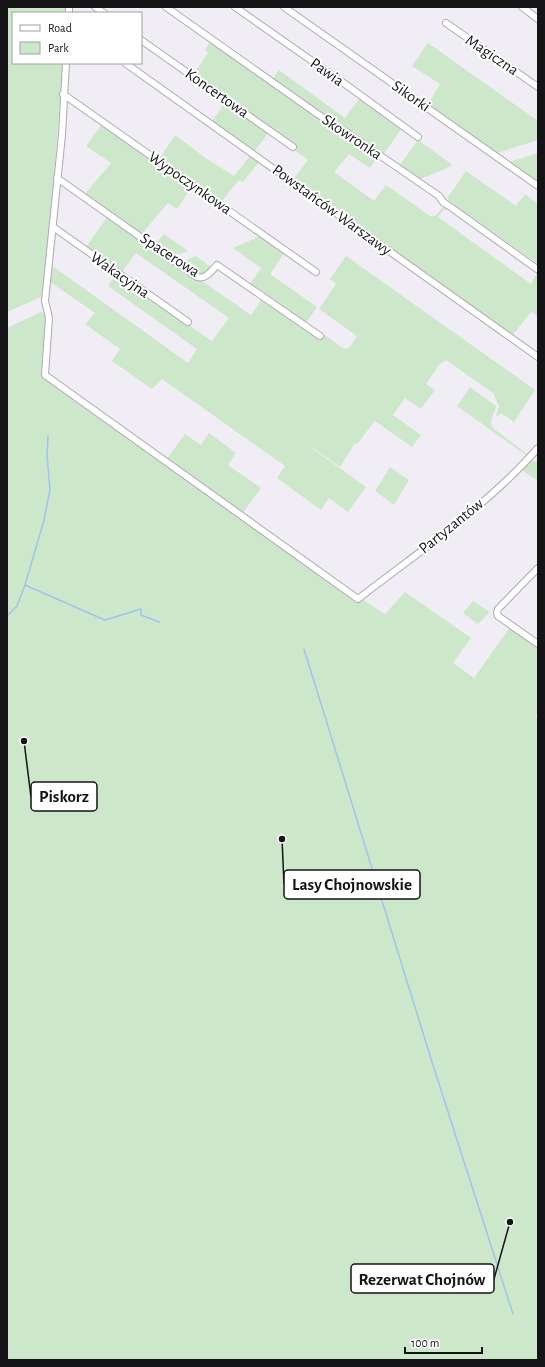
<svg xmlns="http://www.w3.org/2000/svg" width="545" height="1367" font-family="'Alegreya Sans',sans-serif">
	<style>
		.green { fill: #cde7cb }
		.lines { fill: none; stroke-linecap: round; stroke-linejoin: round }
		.stream { stroke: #a3c2f1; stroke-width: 1.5 }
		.minor-casing { stroke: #aeaab1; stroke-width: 8 }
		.minor { stroke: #fff; stroke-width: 6 }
		.labels { text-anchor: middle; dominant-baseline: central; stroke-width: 4; stroke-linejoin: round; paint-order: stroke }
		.street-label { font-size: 16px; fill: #141316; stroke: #fff }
		.leader { fill: none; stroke: #141316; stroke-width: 1.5 }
		.callout-dot { fill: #141316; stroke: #fff; stroke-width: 1.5 }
		.callout { fill: #fff; stroke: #141316; stroke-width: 1.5 }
		.callout-label { font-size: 17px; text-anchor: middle; font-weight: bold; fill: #141316 }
	</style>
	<rect width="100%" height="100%" fill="#f1edf5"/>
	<!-- green -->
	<path class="green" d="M 7,7 L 67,7 L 67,13 L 13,13 L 13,63 L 63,63 L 54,177 L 43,296 L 7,312 Z
		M 211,40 L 377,158 L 370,168 L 349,154 L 334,172 L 374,201 L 386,185 L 430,216 L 435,216 L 444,206 L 448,209 L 443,210 L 438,217 L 531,284 L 538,271 L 538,316 L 531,312 L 512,336 L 293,180 L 308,160 L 193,75 L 208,53 L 205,50 Z
		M 428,43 L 538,121 L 538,140 L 497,153 L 428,104 L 440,84 L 412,66 Z
		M 279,70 L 345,118 L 359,99 L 402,128 L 383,155 L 341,124 L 338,126 L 272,80 Z
		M 226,101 L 269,132 L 254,152 L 211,123 Z
		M 102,124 L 192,187 L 177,209 L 168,203 L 141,235 L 84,195 L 111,163 L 86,146 Z
		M 175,135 L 207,159 L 234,176 L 250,156 L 259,162 L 243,182 L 239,180 L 221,202 L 159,159 Z
		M 418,140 L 450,163 L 452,166 L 418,180 L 399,166 Z
		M 538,153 L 538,182 L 510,162 Z
		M 466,171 L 516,206 L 525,194 L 538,204 L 538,264 L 449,201 L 448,197 Z
		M 108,216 L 251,315 L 262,299 L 321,339 L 325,335 L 344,349 L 349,348 L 357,336 L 319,309 L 336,284 L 330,279 L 346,256 L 535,390 L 514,422 L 501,413 L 497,417 L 496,416 L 499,406 L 493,393 L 446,360 L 439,365 L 426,384 L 435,390 L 421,409 L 405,398 L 393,415 L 421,435 L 412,447 L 375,421 L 357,444 L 355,443 L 340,467 L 313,448 L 313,449 L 366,487 L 348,512 L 329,498 L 321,510 L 277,478 L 285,466 L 162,379 L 152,389 L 112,361 L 120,349 L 85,324 L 95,313 L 50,282 L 51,265 L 188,363 L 197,349 L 108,286 L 115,275 L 212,341 L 229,318 L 136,253 L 122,272 L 86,247 Z
		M 164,234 L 188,251 L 171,257 L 155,245 Z
		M 262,235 L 285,252 L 270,274 L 317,307 L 306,323 L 250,284 L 261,268 L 233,248 Z
		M 196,256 L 212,268 L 205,276 L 199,276 L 180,263 Z
		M 41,312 L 47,316 L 42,377 L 360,602 L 363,600 L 385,614 L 405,592 L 471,638 L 453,663 L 474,678 L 510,627 L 538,647 L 538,713 L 535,717 L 538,719 L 538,1360 L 7,1360 L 7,328 Z
		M 470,387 L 496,406 C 495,414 488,420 493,428 L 527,454 L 526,455 L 457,406 Z
		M 209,433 L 236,453 L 228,465 L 261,488 L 242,514 L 166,460 L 185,434 L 201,445 Z
		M 529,461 L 535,461 L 538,463 L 538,481 L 520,469 Z
		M 390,467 L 409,480 L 394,505 L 375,491 Z
		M 473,601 L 490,612 L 478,624 L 463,613 Z"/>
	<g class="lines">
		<!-- stream -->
		<path class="stream" d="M 25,585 L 105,620 L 141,609 L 141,615 L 159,622
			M 7,616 L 17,606 L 25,585 L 44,520 L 50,490 L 47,455 L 48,436
			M 304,649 L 432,1062 L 513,1314"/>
		<!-- minor casing -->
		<g class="minor-casing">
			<path id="minor" d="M 95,7 L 104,13
				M 166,7 L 336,127 L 343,130 L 439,196 L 443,202 L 452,208 L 537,269
				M 235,7 L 345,84 L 418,137
				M 284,7 L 538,186
				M 522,7 L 538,19
				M 69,13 L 69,7
				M 446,23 L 538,87
				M 141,40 L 293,147
				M 66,63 L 62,135 L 45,301 L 49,318 L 45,375 L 358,599 C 420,551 487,506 538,448
				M 125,63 L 538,357
				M 63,94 L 316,272
				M 57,178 L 197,277 C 206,280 212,270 217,265 L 320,336
				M 53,227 L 188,322
				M 538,568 L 498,609 L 497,613 L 498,616 L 538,644"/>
		</g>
		<!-- minor -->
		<use href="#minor" class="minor"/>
	</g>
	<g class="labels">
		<!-- street labels -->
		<g class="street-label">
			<text transform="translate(492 55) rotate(34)">Magiczna</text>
			<text transform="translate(327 72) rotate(35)">Pawia</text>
			<text transform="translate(217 93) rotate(35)">Koncertowa</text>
			<text transform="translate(411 96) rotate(35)">Sikorki</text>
			<text transform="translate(352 137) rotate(34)">Skowronka</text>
			<text transform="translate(190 183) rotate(35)">Wypoczynkowa</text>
			<text transform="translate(332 210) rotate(36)">Powstańców Warszawy</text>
			<text transform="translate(170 255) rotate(33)">Spacerowa</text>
			<text transform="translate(120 275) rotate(35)">Wakacyjna</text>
			<text transform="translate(451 526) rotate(-39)">Partyzantów</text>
		</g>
	</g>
	<!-- callouts -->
	<path class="leader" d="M24 741L31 797M282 839L284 884M510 1222L494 1279"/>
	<g class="callout-dot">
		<circle cx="24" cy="741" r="4"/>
		<circle cx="282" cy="839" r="4"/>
		<circle cx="510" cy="1222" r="4"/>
	</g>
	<g class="callout">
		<rect x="31" y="782" width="66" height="29" rx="4"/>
		<rect x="284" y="870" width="136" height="29" rx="4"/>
		<rect x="351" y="1264" width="143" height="29" rx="4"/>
	</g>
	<g class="callout-label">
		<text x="64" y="802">Piskorz</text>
		<text x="352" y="890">Lasy Chojnowskie</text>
		<text x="422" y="1285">Rezerwat Chojnów</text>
	</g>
	<!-- border -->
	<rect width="545" height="1367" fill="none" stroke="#141316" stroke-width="16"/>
	<!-- legend -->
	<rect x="12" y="12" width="130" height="52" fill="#ffffff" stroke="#a1a1a2"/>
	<rect x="20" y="25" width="20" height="6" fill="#ffffff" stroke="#a1a1a2"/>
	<text x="48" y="32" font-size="12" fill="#141316">Road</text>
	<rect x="20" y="42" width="20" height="12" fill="#cde7cb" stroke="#a1a1a2"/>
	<text x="48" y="52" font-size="12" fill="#141316">Park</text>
	<!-- scale -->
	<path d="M405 1347v6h77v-6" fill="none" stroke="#141316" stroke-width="2"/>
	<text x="411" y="1347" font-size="12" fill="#141316" stroke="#ffffff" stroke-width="3" paint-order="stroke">100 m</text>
</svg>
